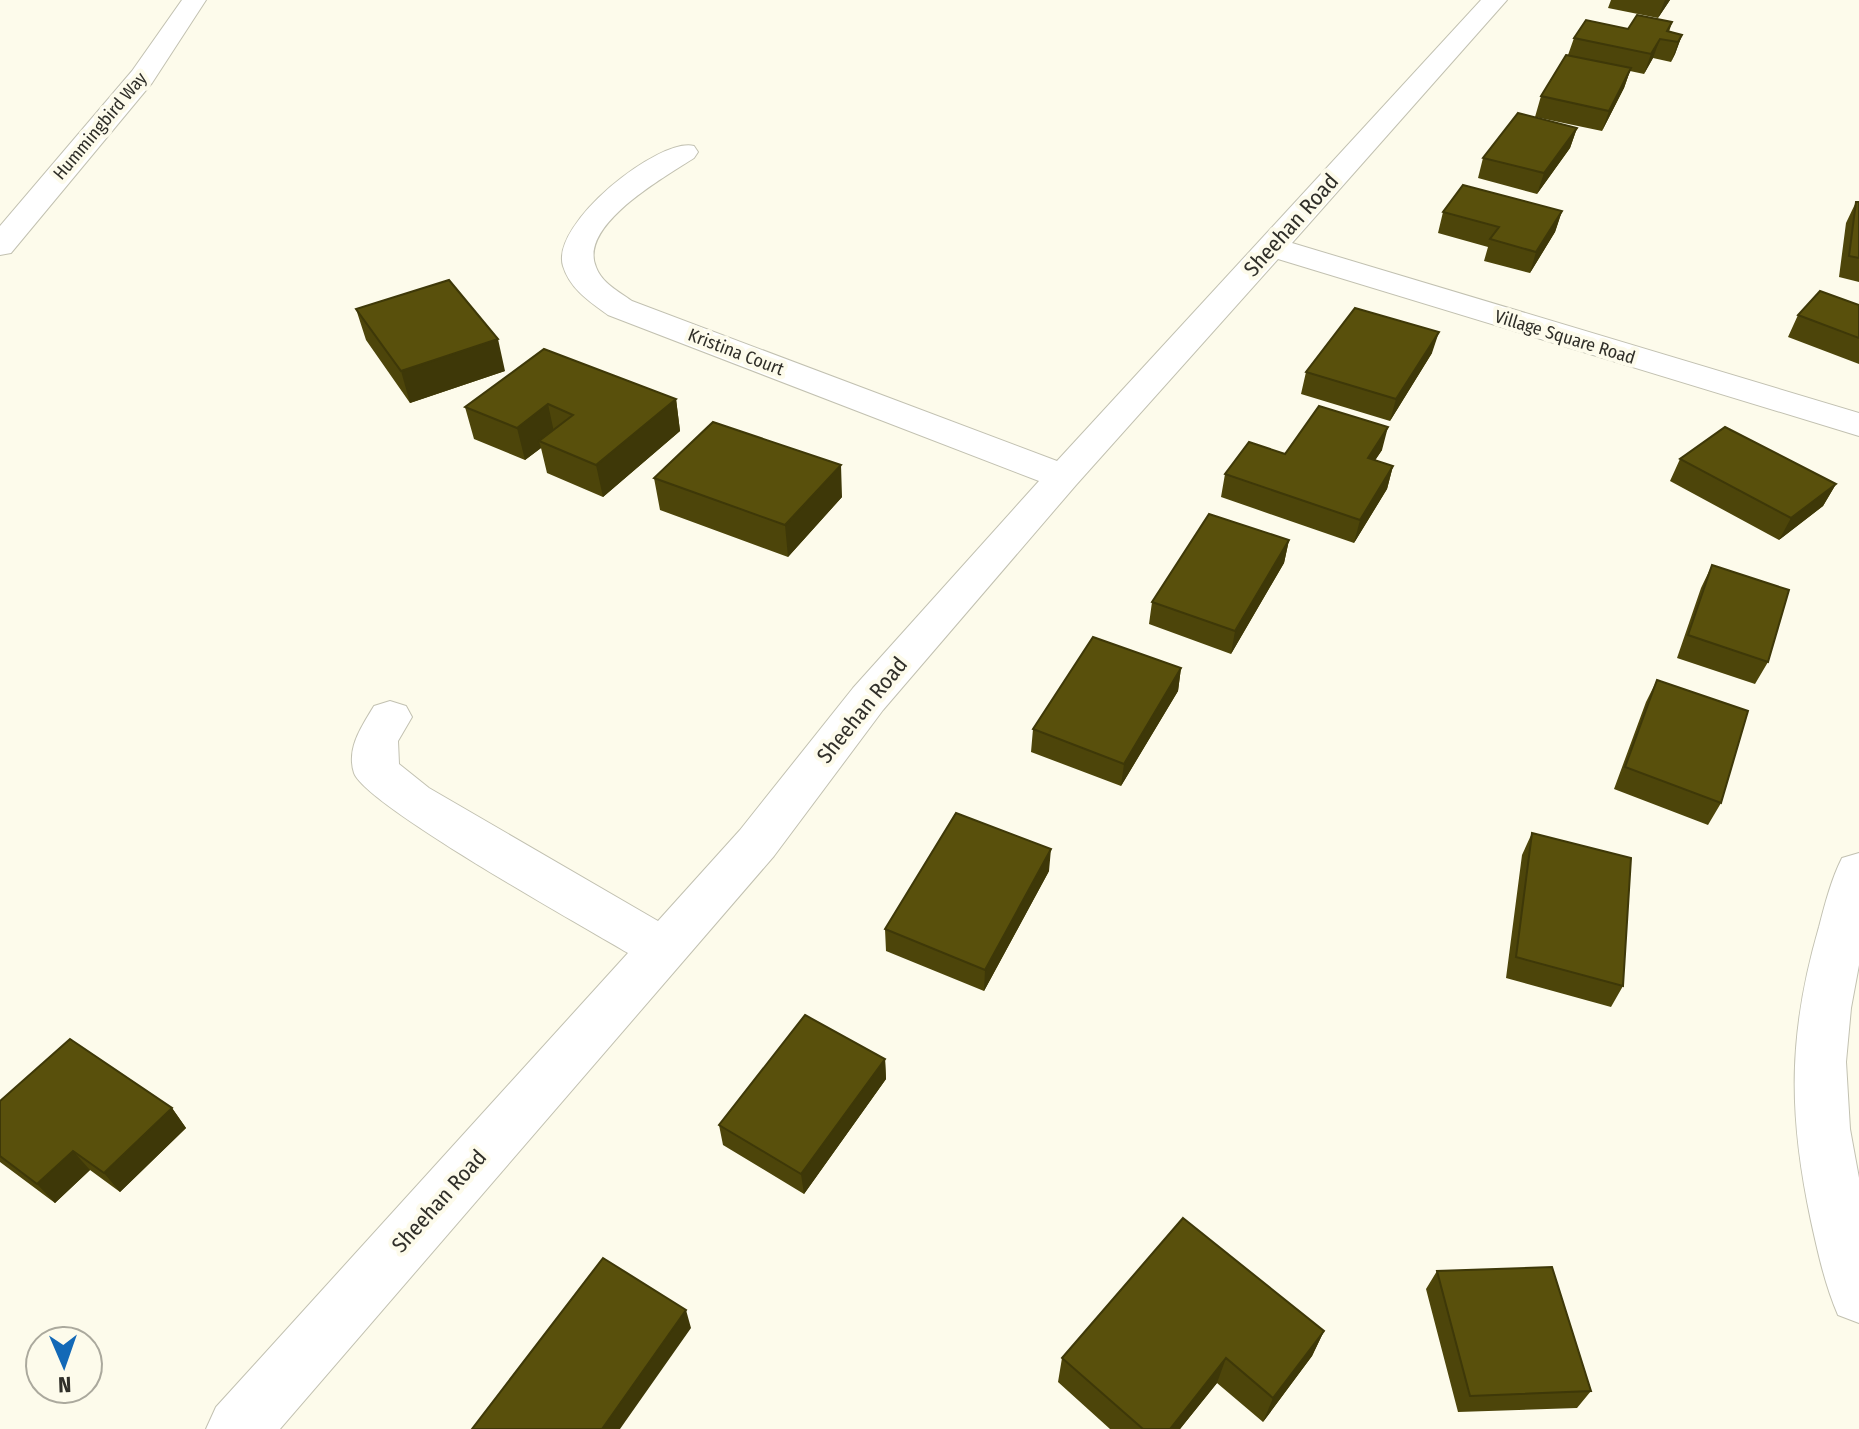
<svg xmlns="http://www.w3.org/2000/svg" width="1859" height="1429" font-family="'Fira Sans Condensed',sans-serif">
	<style>
		.lines { fill: none; stroke-linecap: round; stroke-linejoin: round }
		.minor-casing { stroke: #c2c1b1; stroke-width: 2 }
		.minor { fill: #fff; fill-rule: evenodd }
		.wall { fill: #4d450a }
		.shaded-wall { fill: #3e3808 }
		.building { fill: #59500c; stroke: #3e3808; stroke-width: 2 }
		.labels { text-anchor: middle; dominant-baseline: central; stroke-width: 8; stroke-linejoin: round; paint-order: stroke }
		.far-street-label { font-size: 18px; fill: #302f29; stroke: #fdfbeb }
		.street-label { font-size: 22px; fill: #302f29; stroke: #fdfbeb }
	</style>
	<rect width="100%" height="100%" fill="#fdfbeb"/>
	<g class="lines">
		<!-- minor casing -->
		<g class="minor-casing">
			<path id="minor" d="M 182,0 L 206,0 L 152,83 L 11,253 L 0,255 L 0,226 L 132,71 Z
				M 1481,0 L 1507,0 L 1292,243 L 1859,413 L 1859,436 L 1278,259 L 1076,485 L 883,710 L 774,856 L 280,1429 L 206,1429 L 216,1407 L 628,953 C 586,928 365,805 354,773 C 346,748 362,726 374,706 L 390,701 L 406,706 L 412,717 L 398,741 L 399,764 L 429,788 L 658,921 L 740,830 L 853,688 L 1039,481 L 608,315 C 590,302 570,289 563,266 C 550,224 659,137 694,146 L 698,152 L 694,158 C 665,177 578,225 596,267 C 602,283 618,291 632,301 L 1057,461 Z
				M 1859,853 L 1859,965 L 1851,1008 L 1846,1062 L 1850,1129 L 1859,1178 L 1859,1323 L 1838,1315 C 1825,1285 1818,1253 1811,1221 C 1788,1113 1788,1034 1819,927 C 1825,904 1831,880 1842,858 Z"/>
		</g>
		<!-- minor -->
		<use href="#minor" class="minor"/>
	</g>
	<!-- wall -->
	<path class="wall" d="M 1611,0 L 1670,0 L 1658,18 L 1608,8 Z
		M 1672,22 L 1669,32 L 1682,35 L 1675,54 L 1671,62 L 1653,58 L 1644,74 L 1630,71 L 1624,88 L 1602,131 L 1535,117 L 1541,96 L 1568,55 L 1574,38 Z
		M 1577,128 L 1570,148 L 1537,194 L 1478,178 L 1483,158 Z
		M 1856,202 L 1859,202 L 1859,282 L 1839,277 L 1846,223 Z
		M 1562,211 L 1555,232 L 1530,273 L 1484,261 L 1488,247 L 1438,233 L 1443,212 Z
		M 1859,305 L 1859,364 L 1788,337 L 1798,315 Z
		M 356,309 L 505,371 L 410,403 L 366,340 Z
		M 1432,353 L 1390,421 L 1301,394 L 1306,372 Z
		M 676,399 L 680,431 L 603,497 L 547,473 L 541,448 L 525,460 L 474,439 L 465,407 Z
		M 1382,450 L 1375,460 L 1393,466 L 1387,489 L 1354,543 L 1221,497 L 1225,474 L 1285,454 Z
		M 1680,459 L 1836,484 L 1823,506 L 1779,540 L 1670,481 Z
		M 654,478 L 842,497 L 788,557 L 660,510 Z
		M 1289,540 L 1284,563 L 1231,654 L 1149,624 L 1152,602 Z
		M 1712,565 L 1768,662 L 1755,684 L 1677,658 L 1701,588 Z
		M 1181,668 L 1178,691 L 1121,786 L 1031,752 L 1033,729 Z
		M 1657,680 L 1721,803 L 1708,825 L 1614,789 L 1646,702 Z
		M 1532,833 L 1623,986 L 1611,1007 L 1506,978 L 1522,855 Z
		M 1049,871 L 984,991 L 886,951 L 885,929 Z
		M 885,1059 L 886,1079 L 804,1194 L 723,1145 L 719,1125 Z
		M 0,1101 L 172,1108 L 186,1128 L 120,1192 L 90,1170 L 55,1203 L 0,1162 Z
		M 1437,1271 L 1591,1391 L 1577,1408 L 1458,1412 L 1426,1289 Z
		M 1324,1331 L 1312,1356 L 1263,1422 L 1217,1383 L 1180,1429 L 1110,1429 L 1058,1382 L 1062,1358 Z"/>
	<!-- shaded-wall -->
	<path class="shaded-wall" d="M 1665,0 L 1670,0 L 1658,18 Z
		M 1682,35 L 1675,54 L 1671,62 L 1678,42 Z
		M 1660,39 L 1653,58 L 1644,74 L 1651,54 Z
		M 1631,68 L 1624,88 L 1602,131 L 1609,111 Z
		M 1577,128 L 1570,148 L 1537,194 L 1544,173 Z
		M 1562,211 L 1555,232 L 1530,273 L 1536,252 Z
		M 1439,332 L 1432,353 L 1390,421 L 1396,399 Z
		M 498,339 L 505,371 L 410,403 L 401,371 Z
		M 676,399 L 680,431 L 603,497 L 596,465 Z
		M 548,404 L 555,437 L 539,441 L 541,448 L 525,460 L 517,428 Z
		M 1388,427 L 1382,450 L 1362,480 L 1368,458 Z
		M 841,465 L 842,497 L 788,557 L 785,525 Z
		M 1393,466 L 1387,489 L 1354,543 L 1360,520 Z
		M 1836,484 L 1823,506 L 1779,540 L 1791,518 Z
		M 1289,540 L 1284,563 L 1231,654 L 1235,631 Z
		M 1181,668 L 1178,691 L 1121,786 L 1124,764 Z
		M 1051,849 L 1049,871 L 984,991 L 985,970 Z
		M 885,1059 L 886,1079 L 804,1194 L 801,1174 Z
		M 172,1108 L 186,1128 L 120,1192 L 104,1173 Z
		M 73,1151 L 90,1170 L 55,1203 L 37,1184 Z
		M 686,1310 L 691,1328 L 620,1429 L 602,1429 Z
		M 1324,1331 L 1312,1356 L 1263,1422 L 1273,1398 Z
		M 1226,1358 L 1217,1383 L 1180,1429 L 1170,1429 Z"/>
	<!-- building -->
	<path class="building" d="M 1637,15 L 1672,22 L 1667,31 L 1682,35 L 1678,42 L 1660,39 L 1651,54 L 1574,38 L 1586,20 L 1628,29 Z
		M 1566,55 L 1631,68 L 1609,111 L 1541,96 Z
		M 1518,113 L 1577,128 L 1544,173 L 1483,158 Z
		M 1463,185 L 1562,211 L 1536,252 L 1490,239 L 1499,227 L 1443,212 Z
		M 1856,202 L 1859,202 L 1859,258 L 1849,256 Z
		M 449,280 L 498,339 L 401,371 L 356,309 Z
		M 1820,291 L 1859,305 L 1859,338 L 1798,315 Z
		M 1355,308 L 1439,332 L 1396,399 L 1306,372 Z
		M 544,349 L 676,399 L 596,465 L 539,441 L 573,415 L 548,404 L 517,428 L 465,407 Z
		M 1319,406 L 1388,427 L 1368,458 L 1393,466 L 1360,520 L 1225,474 L 1249,442 L 1285,454 Z
		M 713,422 L 841,465 L 785,525 L 654,478 Z
		M 1725,427 L 1836,484 L 1791,518 L 1680,459 Z
		M 1209,514 L 1289,540 L 1235,631 L 1152,602 Z
		M 1712,565 L 1789,590 L 1768,662 L 1688,635 Z
		M 1093,637 L 1181,668 L 1124,764 L 1033,729 Z
		M 1657,680 L 1748,711 L 1721,803 L 1625,767 Z
		M 956,813 L 1051,849 L 985,970 L 885,929 Z
		M 1532,833 L 1631,858 L 1623,986 L 1516,957 Z
		M 805,1015 L 885,1059 L 801,1174 L 719,1125 Z
		M 70,1039 L 172,1108 L 104,1173 L 73,1151 L 37,1184 L 0,1156 L 0,1101 Z
		M 1183,1218 L 1324,1331 L 1273,1398 L 1226,1358 L 1170,1429 L 1143,1429 L 1062,1358 Z
		M 603,1258 L 686,1310 L 602,1429 L 472,1429 Z
		M 1552,1267 L 1591,1391 L 1470,1396 L 1437,1271 Z"/>
	<g class="labels">
		<!-- far-street labels -->
		<g class="far-street-label">
			<text transform="translate(100 126) rotate(-50)">Hummingbird Way</text>
			<text transform="translate(1565 337) rotate(17)">Village Square Road</text>
			<text transform="translate(736 352) rotate(21)">Kristina Court</text>
		</g>
		<!-- street labels -->
		<g class="street-label">
			<text transform="translate(1291 225) rotate(-48)">Sheehan Road</text>
			<text transform="translate(862 710) rotate(-51)">Sheehan Road</text>
			<text transform="translate(439 1201) rotate(-48)">Sheehan Road</text>
		</g>
	</g>
	<!-- north arrow -->
	<g transform="translate(64 1365) rotate(178)"><circle r="38" fill="#fdfbeb" stroke="#aba99d" stroke-width="2"/>
	<path d="M0-6L14 30L0 20L-14 30Z" fill="#1369b7"/>
	<text y="-12" font-size="22" font-weight="bold" text-anchor="middle" fill="#302f29">N</text>
	</g>
</svg>
